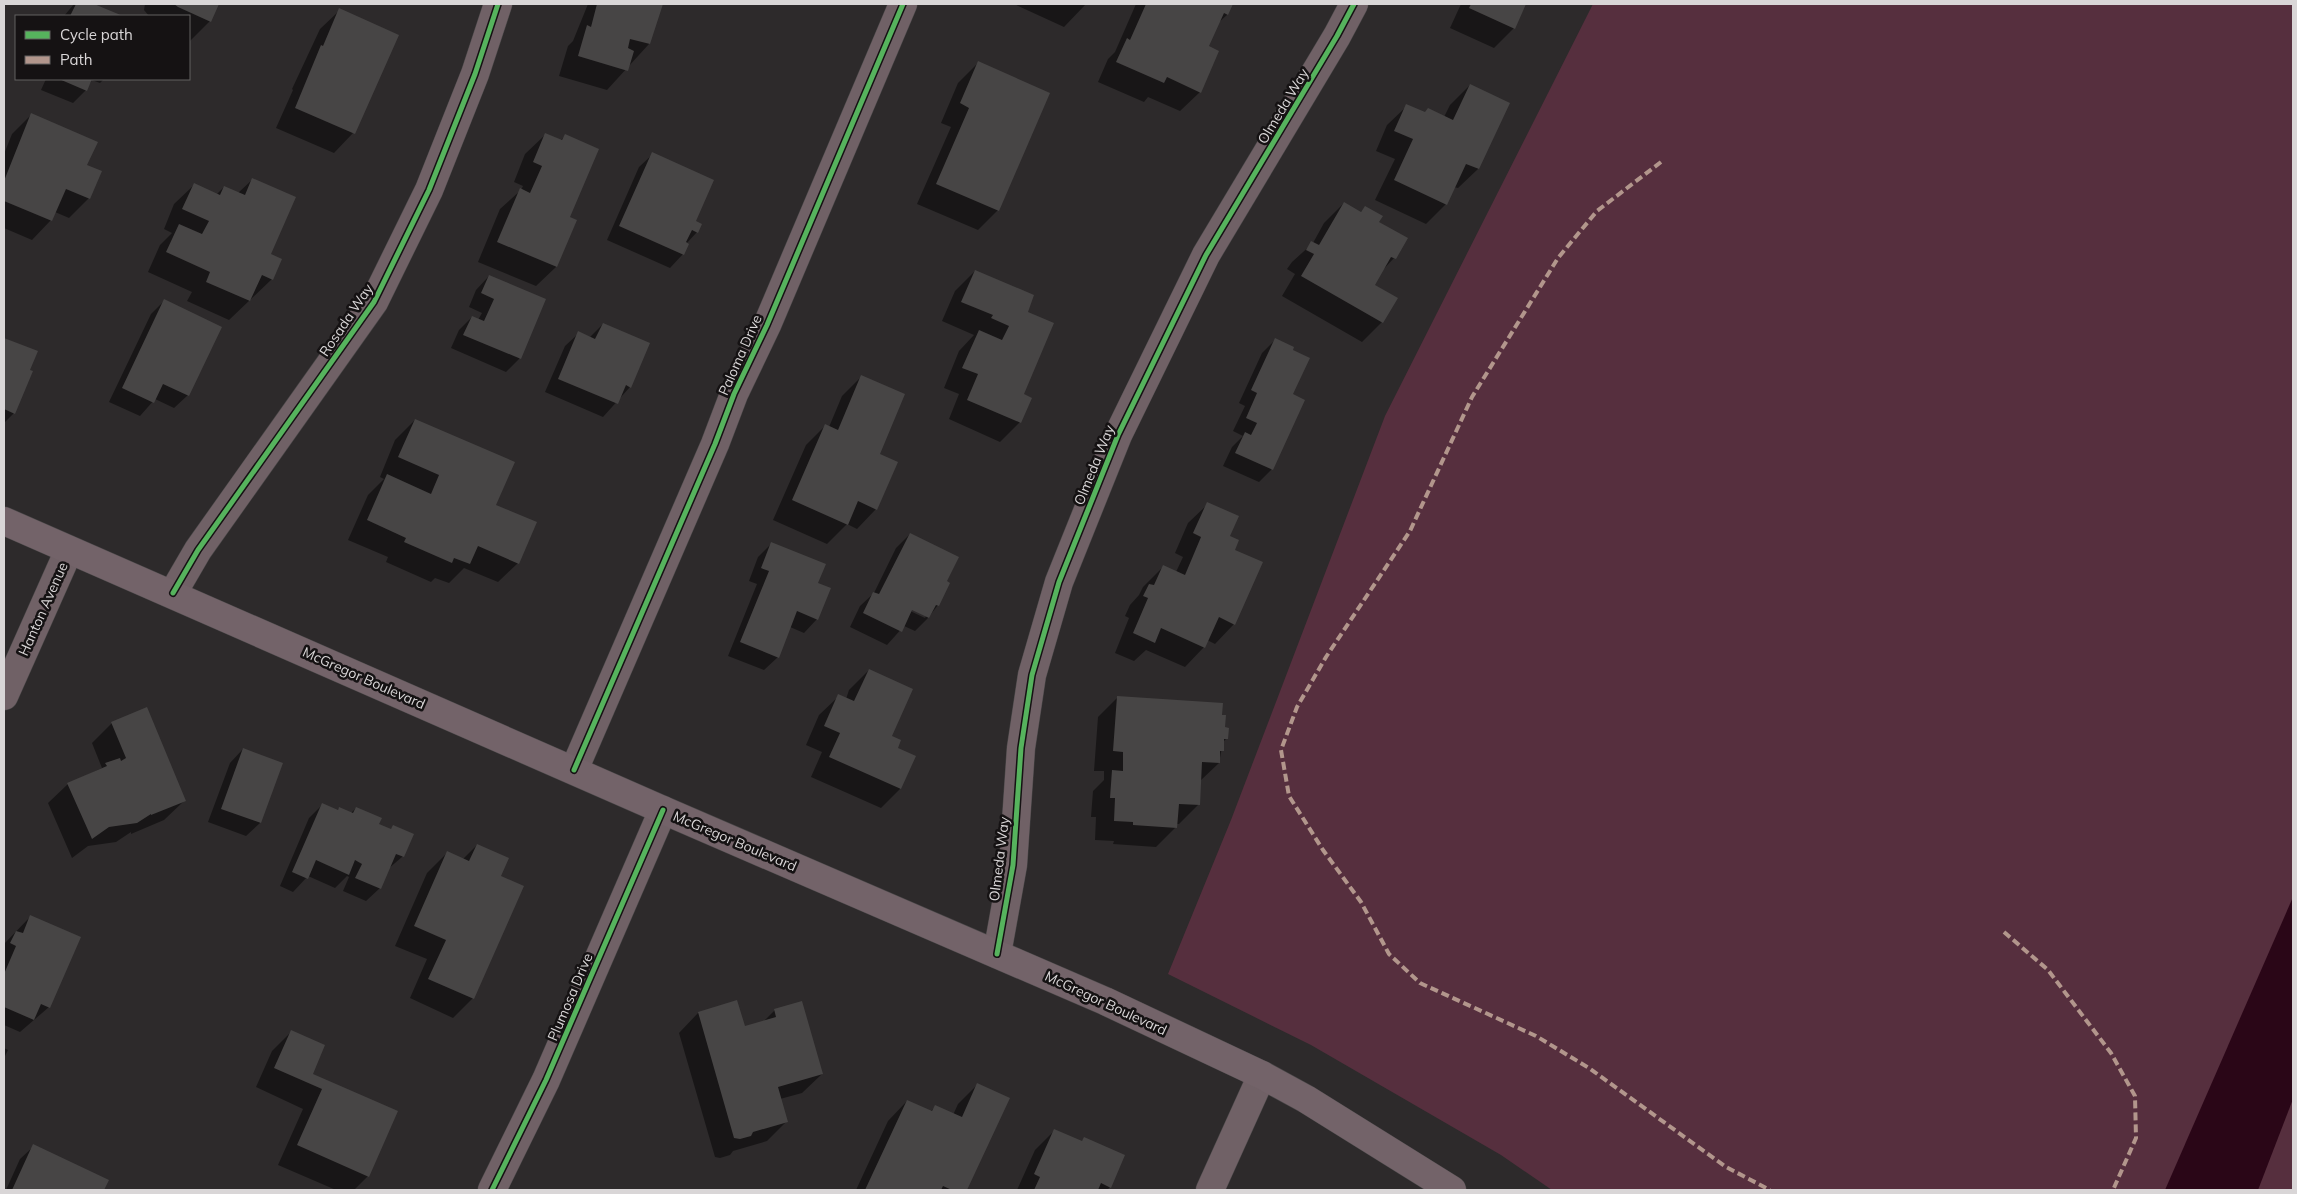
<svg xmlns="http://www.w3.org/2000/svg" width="2297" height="1194" font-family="Mulish,sans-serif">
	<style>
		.green { fill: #562f3e }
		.water { fill: #2a0617 }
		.shadow { fill: #0007; fill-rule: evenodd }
		.building { fill: #474545 }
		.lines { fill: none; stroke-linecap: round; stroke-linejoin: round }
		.street-casing { stroke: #484647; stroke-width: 29 }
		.secondary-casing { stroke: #484647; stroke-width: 29 }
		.street { stroke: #706166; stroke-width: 28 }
		.secondary { stroke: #736369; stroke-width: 28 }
		.quiet { stroke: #b2968c; stroke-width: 4; stroke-dasharray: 8 4; stroke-linecap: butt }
		.cycleway-casing { stroke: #151213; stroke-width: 8 }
		.cycleway { stroke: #56b35d; stroke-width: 5 }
		.labels { text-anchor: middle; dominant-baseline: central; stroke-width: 5; stroke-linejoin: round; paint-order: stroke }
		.street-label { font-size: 14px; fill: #d9d6d7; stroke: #151213 }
	</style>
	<rect width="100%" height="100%" fill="#2d2a2b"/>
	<!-- green -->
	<path class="green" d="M 1593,4 L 2293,4 L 2293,1190 L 1552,1190 L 1501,1155 L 1311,1045 L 1168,974 L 1231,820 L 1385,416 Z"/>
	<!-- water -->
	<path class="water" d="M 2293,897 L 2293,1099 L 2258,1190 L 2165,1190 Z"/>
	<!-- shadow -->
	<path class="shadow" d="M 74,4 L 91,4 L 120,16 L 64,16 Z
		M 145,4 L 217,4 L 210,21 L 190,41 L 189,16 L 149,16 L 144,10 Z
		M 588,4 L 661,4 L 649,44 L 607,90 L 559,76 L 568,46 L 573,41 Z
		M 1014,4 L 1086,4 L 1064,27 Z
		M 1136,4 L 1231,4 L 1227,15 L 1218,23 L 1208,46 L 1200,92 L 1180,111 L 1148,97 L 1144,102 L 1098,82 L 1108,59 L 1115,52 Z
		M 1461,4 L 1524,4 L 1514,28 L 1494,48 L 1450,28 Z
		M 340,10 L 398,35 L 353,133 L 334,153 L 276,128 L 293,90 L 292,89 L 320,29 Z
		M 978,63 L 1048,94 L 998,210 L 978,230 L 917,204 L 951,127 L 941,123 L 958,83 Z
		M 46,79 L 104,79 L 100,83 L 92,80 L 86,90 L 73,103 L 41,90 Z
		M 1470,85 L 1508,103 L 1478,169 L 1458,188 L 1454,187 L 1446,204 L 1426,224 L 1375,200 L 1395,159 L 1376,151 L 1387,125 L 1407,106 L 1424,113 L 1444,117 L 1450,105 Z
		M 31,115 L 86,166 L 89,198 L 69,218 L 55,212 L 51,220 L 32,240 L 4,228 L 4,154 L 12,134 Z
		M 545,135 L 560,141 L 565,136 L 569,217 L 576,220 L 556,267 L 536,286 L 478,262 L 500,209 L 521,190 L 523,186 L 514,182 L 525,154 Z
		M 653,154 L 694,222 L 697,232 L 686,244 L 683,254 L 670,268 L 607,240 L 639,167 Z
		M 253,179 L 269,255 L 272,279 L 229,320 L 187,301 L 192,292 L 148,272 L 160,245 L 172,233 L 164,229 L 174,204 L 194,185 L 216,195 L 224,187 L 238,193 Z
		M 1344,203 L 1360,213 L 1365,207 L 1378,222 L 1406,239 L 1394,258 L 1381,272 L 1373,286 L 1396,298 L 1382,322 L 1362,342 L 1282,296 L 1295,274 L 1287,269 L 1292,262 L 1313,243 L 1324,223 Z
		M 975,271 L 1026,312 L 1020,422 L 1000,442 L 949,419 L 959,394 L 944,388 L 959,351 L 974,335 L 942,321 L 955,291 Z
		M 489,276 L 544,300 L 519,359 L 506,372 L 451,348 L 459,330 L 472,317 L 478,320 L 482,313 L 469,307 L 476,290 Z
		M 164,301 L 188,395 L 174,408 L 155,399 L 140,416 L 109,402 L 151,314 Z
		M 603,324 L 630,387 L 603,417 L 545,392 L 565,346 L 579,333 L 590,337 Z
		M 4,339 L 10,342 L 14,413 L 4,423 Z
		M 1275,340 L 1291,394 L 1272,469 L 1259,482 L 1223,466 L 1232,447 L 1243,436 L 1233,431 L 1245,406 L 1239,403 L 1262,353 Z
		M 862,376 L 878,455 L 876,509 L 857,529 L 847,524 L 827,544 L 773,520 L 806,445 L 825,426 L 829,427 L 842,396 Z
		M 415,420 L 494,505 L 518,563 L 498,582 L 464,568 L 449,583 L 435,578 L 431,582 L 386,562 L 388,557 L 348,540 L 368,495 L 384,479 L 380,477 L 395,440 Z
		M 1208,504 L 1228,537 L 1234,550 L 1234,624 L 1215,644 L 1207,640 L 1204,647 L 1185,667 L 1146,650 L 1134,661 L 1115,653 L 1129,618 L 1125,616 L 1130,605 L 1139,595 L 1143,587 L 1163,567 L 1176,572 L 1183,557 L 1175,553 L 1188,523 Z
		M 910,534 L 945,582 L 938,605 L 928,618 L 915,631 L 904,626 L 887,645 L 850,627 L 860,606 L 874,593 L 896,548 ZM 907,606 L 926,616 L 925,618 L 906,609 Z
		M 772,543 L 816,584 L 817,619 L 804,633 L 790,627 L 778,657 L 764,670 L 728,656 L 757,584 L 749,581 L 758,557 Z
		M 869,670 L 890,736 L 896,748 L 900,789 L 881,808 L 811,777 L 822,752 L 806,745 L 819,715 L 839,696 L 846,699 L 849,690 Z
		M 1117,698 L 1221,716 L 1226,739 L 1223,742 L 1219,763 L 1200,781 L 1198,805 L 1179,824 L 1176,824 L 1176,827 L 1156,847 L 1113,844 L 1114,841 L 1095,840 L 1096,817 L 1091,817 L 1093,791 L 1104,780 L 1104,771 L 1094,771 L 1098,717 Z
		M 112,723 L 184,801 L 164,820 L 131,834 L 131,832 L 116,842 L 88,846 L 72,858 L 48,803 L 68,784 L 102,768 L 92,743 Z
		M 243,749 L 282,764 L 260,823 L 246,836 L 208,822 L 230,763 Z
		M 323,804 L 337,811 L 339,808 L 351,813 L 356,808 L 377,825 L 390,830 L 394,826 L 412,834 L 402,857 L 388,869 L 380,888 L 366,901 L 343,891 L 349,877 L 347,876 L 335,888 L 308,876 L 293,892 L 280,886 L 309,818 Z
		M 477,845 L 500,876 L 473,998 L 453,1018 L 410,998 L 427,959 L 395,946 L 427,873 L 447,853 L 462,860 Z
		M 30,917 L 49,1007 L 20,1032 L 4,1025 L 4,944 Z
		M 775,1010 L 822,1074 L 802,1093 L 780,1099 L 787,1121 L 767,1141 L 733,1151 L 730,1155 L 720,1158 L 715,1157 L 679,1033 L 698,1013 L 744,1028 L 763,1022 Z
		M 291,1032 L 312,1075 L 396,1112 L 368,1176 L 354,1190 L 336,1190 L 278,1165 L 303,1109 L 256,1087 L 272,1051 Z
		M 4,1048 L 8,1050 L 4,1058 Z
		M 978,1084 L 1008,1098 L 966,1190 L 856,1190 L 888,1121 L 907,1101 L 930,1112 L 935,1107 L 953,1115 L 958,1104 Z
		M 1055,1130 L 1081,1142 L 1085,1138 L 1110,1187 L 1107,1190 L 1017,1190 L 1035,1150 Z
		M 34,1146 L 107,1181 L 103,1190 L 6,1190 L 20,1159 Z"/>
	<!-- building -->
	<path class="building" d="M 76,4 L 94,4 L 123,16 L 70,16 Z
		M 174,4 L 219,4 L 211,22 L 178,7 Z
		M 597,4 L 663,4 L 650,44 L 630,39 L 628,48 L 634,51 L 628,71 L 578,56 L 587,25 L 591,27 Z
		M 1146,4 L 1233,4 L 1228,15 L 1224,13 L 1209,46 L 1219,51 L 1201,93 L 1167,77 L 1164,83 L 1116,62 L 1127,38 L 1130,40 Z
		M 1471,4 L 1526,4 L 1515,29 L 1469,8 Z
		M 339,8 L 399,35 L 355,134 L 295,108 L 321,45 L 323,46 Z
		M 978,61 L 1050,93 L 999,211 L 936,184 L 969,108 L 960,103 Z
		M 59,79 L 92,79 L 87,91 Z
		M 1470,84 L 1510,103 L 1479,169 L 1466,164 L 1447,205 L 1394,180 L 1413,139 L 1394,131 L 1406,104 L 1425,112 L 1428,108 L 1453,120 Z
		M 31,113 L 98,142 L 87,165 L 102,171 L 90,199 L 66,189 L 52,221 L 4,201 L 4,181 Z
		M 545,133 L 562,140 L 565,134 L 599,149 L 570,217 L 577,220 L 557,267 L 497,242 L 520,188 L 530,193 L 542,166 L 533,162 Z
		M 652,152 L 714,180 L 696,221 L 702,224 L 698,233 L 692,230 L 686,242 L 689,244 L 684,255 L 619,226 Z
		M 252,178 L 296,197 L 271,254 L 282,259 L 273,280 L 262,275 L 250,301 L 206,282 L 210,272 L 166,252 L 179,224 L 202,234 L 209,221 L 182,209 L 194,183 L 220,195 L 224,186 L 245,195 Z
		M 1344,202 L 1361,212 L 1365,206 L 1383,216 L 1379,222 L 1408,238 L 1396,259 L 1391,257 L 1375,285 L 1398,298 L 1383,323 L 1301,276 L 1314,254 L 1306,250 L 1311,241 L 1319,245 Z
		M 975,270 L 1034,295 L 1028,312 L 1054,323 L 1024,394 L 1032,398 L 1021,423 L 967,400 L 978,374 L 962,368 L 979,330 L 1002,340 L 1009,326 L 991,318 L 993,315 L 961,302 Z
		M 489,275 L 546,299 L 521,359 L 463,335 L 472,316 L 484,321 L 494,299 L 481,293 Z
		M 164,299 L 222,327 L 189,396 L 163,384 L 154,403 L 122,388 Z
		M 603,323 L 650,343 L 631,388 L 626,385 L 618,404 L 558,379 L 578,331 L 595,339 Z
		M 4,338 L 38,351 L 30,370 L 33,371 L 15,414 L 4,409 Z
		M 1275,338 L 1294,347 L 1293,350 L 1310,358 L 1293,394 L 1305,400 L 1273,470 L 1235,453 L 1245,432 L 1251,435 L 1257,423 L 1246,418 L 1257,393 L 1251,390 Z
		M 861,375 L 905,394 L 880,454 L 898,462 L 877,510 L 858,501 L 848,525 L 792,500 L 825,424 L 838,430 Z
		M 415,419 L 515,462 L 496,505 L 537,522 L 519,564 L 478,546 L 470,564 L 454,558 L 452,563 L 404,542 L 406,538 L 367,520 L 387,474 L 431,494 L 439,475 L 398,457 Z
		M 1207,502 L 1239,516 L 1230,536 L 1239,540 L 1235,550 L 1263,562 L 1235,625 L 1219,617 L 1205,648 L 1161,628 L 1155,643 L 1133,633 L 1148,598 L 1143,596 L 1149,584 L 1154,585 L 1163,565 L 1185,575 L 1201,537 L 1193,533 Z
		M 910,533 L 959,557 L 947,581 L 950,583 L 939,606 L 936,605 L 929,618 L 912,610 L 902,632 L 863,613 L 873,592 L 879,594 Z
		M 771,542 L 826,564 L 818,583 L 831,588 L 818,620 L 797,611 L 779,658 L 740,642 L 769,571 L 761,568 Z
		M 869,669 L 913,689 L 892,736 L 901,740 L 898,748 L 916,756 L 901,789 L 829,757 L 840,733 L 824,726 L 838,694 L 854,701 Z
		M 1117,696 L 1223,703 L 1222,715 L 1226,715 L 1225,727 L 1229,728 L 1228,739 L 1224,739 L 1224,751 L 1220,751 L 1220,763 L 1202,762 L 1200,805 L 1179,804 L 1177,828 L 1133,825 L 1133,822 L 1114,821 L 1115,798 L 1110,798 L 1112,770 L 1123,771 L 1123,752 L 1113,751 Z
		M 147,707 L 186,801 L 151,815 L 151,814 L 137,823 L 109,827 L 92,839 L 67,783 L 107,766 L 105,763 L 120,758 L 121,761 L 126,758 L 111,722 Z
		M 243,748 L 283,763 L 261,823 L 221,809 Z
		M 322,803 L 338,810 L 339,807 L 353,813 L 356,807 L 382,818 L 379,824 L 391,829 L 393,825 L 414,834 L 404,857 L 396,854 L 381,889 L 355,878 L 362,864 L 355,860 L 349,875 L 316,860 L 308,879 L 292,872 Z
		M 477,844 L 509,858 L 501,876 L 524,886 L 474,999 L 428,979 L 446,940 L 414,926 L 447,851 L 469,861 Z
		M 30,915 L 81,937 L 50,1008 L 41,1004 L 34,1020 L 4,1007 L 4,974 L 16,946 L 10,943 L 16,931 L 23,933 Z
		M 737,1000 L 745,1026 L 776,1017 L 774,1009 L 802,1001 L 823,1074 L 778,1087 L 788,1122 L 753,1132 L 751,1136 L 740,1139 L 734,1138 L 698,1012 Z
		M 291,1030 L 325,1045 L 313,1074 L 398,1111 L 369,1177 L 297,1145 L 322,1089 L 274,1068 Z
		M 977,1083 L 1010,1098 L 967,1190 L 952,1190 L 943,1186 L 941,1190 L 865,1190 L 907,1100 L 932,1111 L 935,1105 L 962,1117 Z
		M 1054,1129 L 1082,1141 L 1084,1137 L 1125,1155 L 1111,1188 L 1101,1183 L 1098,1190 L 1034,1190 L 1040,1177 L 1034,1174 Z
		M 33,1144 L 109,1180 L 104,1190 L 12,1190 Z"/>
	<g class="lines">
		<!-- street casing -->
		<g class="street-casing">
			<path id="street" d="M 173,593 L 198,550 L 374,302 L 429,190 L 475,74 L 498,4
				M 4,696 L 69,550
				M 574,770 L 715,444 L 734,394 L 767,325 L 903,4
				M 997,954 L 1013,865 L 1021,748 L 1032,675 L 1059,582 L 1118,435 L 1206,255 L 1337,36 L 1354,4
				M 492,1190 L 546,1080 L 663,810
				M 1210,1190 L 1262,1075"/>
		</g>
		<!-- secondary casing -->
		<g class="secondary-casing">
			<path id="secondary" d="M 4,521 L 663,810 L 1105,1001 L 1262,1075 L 1306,1099 L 1452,1190"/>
		</g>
		<!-- street -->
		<use href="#street" class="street"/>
		<!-- secondary -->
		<use href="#secondary" class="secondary"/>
		<!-- quiet -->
		<path class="quiet" d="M 1661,162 L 1597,211 L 1558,258 L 1472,397 L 1410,531 L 1326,657 L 1297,707 L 1281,750 L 1289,796 L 1323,850 L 1361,902 L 1389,954 L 1420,983 L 1536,1036 L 1589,1068 L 1726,1167 L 1770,1190
			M 2004,932 L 2048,970 L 2111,1053 L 2135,1096 L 2136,1138 L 2113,1190"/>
		<!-- cycleway casing -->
		<g class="cycleway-casing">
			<path id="cycleway" d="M 173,593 L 198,550 L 374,302 L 429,190 L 475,74 L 498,4
				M 574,770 L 715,444 L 734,394 L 767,325 L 903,4
				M 997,954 L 1013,865 L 1021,748 L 1032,675 L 1059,582 L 1118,435 L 1206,255 L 1337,36 L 1354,4
				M 492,1190 L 546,1080 L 663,810"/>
		</g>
		<!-- cycleway -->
		<use href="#cycleway" class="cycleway"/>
	</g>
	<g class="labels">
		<!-- street labels -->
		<g class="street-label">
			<text transform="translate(1283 106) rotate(-59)">Olmeda Way</text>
			<text transform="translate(346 320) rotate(-56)">Rosada Way</text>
			<text transform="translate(740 355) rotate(-66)">Paloma Drive</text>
			<text transform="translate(1094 465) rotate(-68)">Olmeda Way</text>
			<text transform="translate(43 609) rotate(-66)">Hanton Avenue</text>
			<text transform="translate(364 678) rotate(24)">McGregor Boulevard</text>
			<text transform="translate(735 841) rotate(23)">McGregor Boulevard</text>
			<text transform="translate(999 859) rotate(-83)">Olmeda Way</text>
			<text transform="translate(570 997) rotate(-67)">Plumosa Drive</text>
			<text transform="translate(1106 1003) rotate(25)">McGregor Boulevard</text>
		</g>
	</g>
	<!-- border -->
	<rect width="2297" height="1194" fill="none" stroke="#d9d6d7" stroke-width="10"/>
	<!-- legend -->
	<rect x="15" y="15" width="175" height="65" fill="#151213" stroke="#636061"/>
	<rect x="25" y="31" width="25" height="8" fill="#56b35d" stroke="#636061"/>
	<text x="60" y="40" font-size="15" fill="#d9d6d7">Cycle path</text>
	<rect x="25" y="56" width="25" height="8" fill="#b2968c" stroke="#636061"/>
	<text x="60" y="65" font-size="15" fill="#d9d6d7">Path</text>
</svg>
